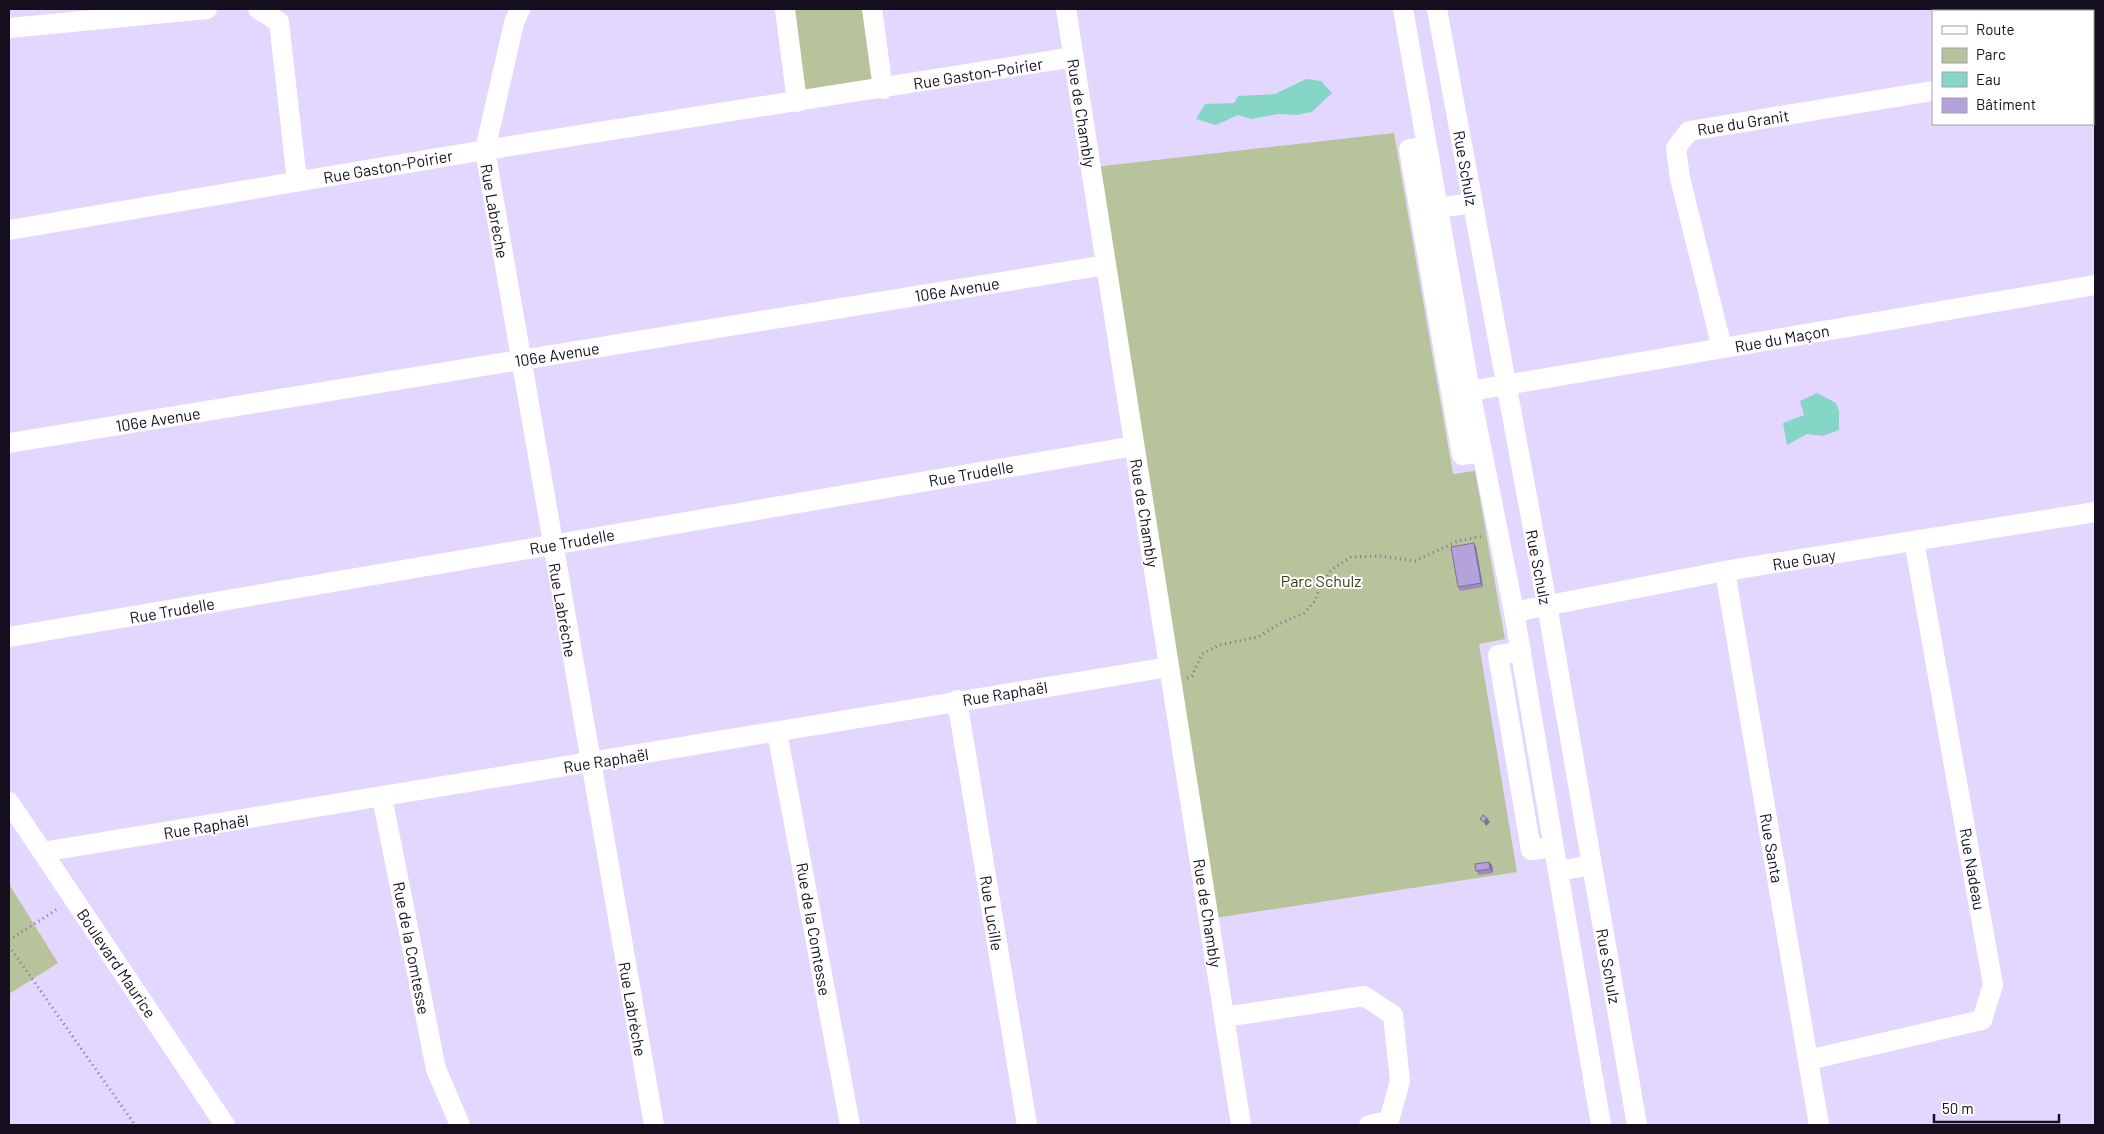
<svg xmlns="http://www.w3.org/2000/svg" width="2104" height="1134" font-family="Barlow,sans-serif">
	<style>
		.green { fill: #b7c39b }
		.water { fill: #86d6c7 }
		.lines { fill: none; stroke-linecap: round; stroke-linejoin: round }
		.path { stroke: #7e7491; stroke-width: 3; stroke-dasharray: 1 4; stroke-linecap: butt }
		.minor { stroke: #fff; stroke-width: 20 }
		.wall { fill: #9d8bbb }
		.shaded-wall { fill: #7f7199 }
		.building { fill: #b6a2da; stroke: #7f7199 }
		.labels { text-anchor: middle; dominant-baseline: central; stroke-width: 4; stroke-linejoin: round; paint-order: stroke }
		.street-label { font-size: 16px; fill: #150e1f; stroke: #fff }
		.park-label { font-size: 16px; fill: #343e11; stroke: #fff }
	</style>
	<rect width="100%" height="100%" fill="#e4d7ff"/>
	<!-- green -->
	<path class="green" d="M 785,9 L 872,9 L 883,89 L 797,102 Z
		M 1394,133 L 1453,474 L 1475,471 L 1505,639 L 1479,644 L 1517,872 L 1202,920 L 1086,168 Z
		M 9,884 L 58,963 L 9,994 Z"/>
	<!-- water -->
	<path class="water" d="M 1306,79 L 1321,81 L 1332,93 L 1312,112 L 1297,115 L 1278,114 L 1252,119 L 1238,115 L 1216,125 L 1196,119 L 1205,104 L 1234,103 L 1238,96 L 1275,94 Z
		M 1817,393 L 1836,403 L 1839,411 L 1839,430 L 1823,436 L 1807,434 L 1787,445 L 1783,423 L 1804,415 L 1800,401 Z"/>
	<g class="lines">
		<!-- path -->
		<path class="path" d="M 1187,678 L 1192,676 L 1202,654 L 1219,645 L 1258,637 L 1279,624 L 1304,613 L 1315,601 L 1319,589 L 1331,570 L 1351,557 L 1380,556 L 1415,561 L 1458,541 L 1483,536
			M 9,940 L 59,908
			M 9,946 L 135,1125"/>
		<!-- minor -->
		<path class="minor" d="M 258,9 L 279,22 L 297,181
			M 520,9 L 514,23 L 485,150 L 654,1125
			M 785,9 L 797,102
			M 872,9 L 883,89
			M 1066,9 L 1241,1125
			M 1403,9 L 1470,391 L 1514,612 L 1601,1125
			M 1437,9 L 1547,605 L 1637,1125
			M 9,28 L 207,9
			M 2093,65 L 2095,65
			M 1427,146 L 1409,149 L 1462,455 L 1482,452
			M 1438,208 L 1472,203
			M 9,230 L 485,150 L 1074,57
			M 1722,348 L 1680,178 L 1676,148 L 1689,131 L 1933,91
			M 1470,391 L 2095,285
			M 9,443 L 1106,265
			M 1725,571 L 1819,1125
			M 1514,612 L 1725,571 L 2095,512
			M 9,637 L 1134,446
			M 1521,651 L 1498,655 L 1531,850 L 1554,847
			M 957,700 L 1027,1125
			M 777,732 L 850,1125
			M 382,797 L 436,1069 L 460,1125
			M 9,802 L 225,1125
			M 42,852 L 1169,667
			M 1558,871 L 1592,865
			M 1224,1017 L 1364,996 L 1393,1015 L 1400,1081 L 1389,1121 L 1369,1125
			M 1808,1060 L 1982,1020 L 1993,985 L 1914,541"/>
	</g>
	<!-- wall -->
	<path class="wall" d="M 1474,543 L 1476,547 L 1483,587 L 1460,591 L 1458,587 Z
		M 1489,862 L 1492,865 L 1493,873 L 1479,875 L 1476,871 Z"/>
	<!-- shaded-wall -->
	<path class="shaded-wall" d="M 1474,543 L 1476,547 L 1483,587 L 1481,583 Z
		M 1487,818 L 1490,822 L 1486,826 L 1484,822 Z
		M 1489,862 L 1492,865 L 1493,873 L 1490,869 Z"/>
	<!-- building -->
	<path class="building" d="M 1474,543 L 1481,583 L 1458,587 L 1451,547 Z
		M 1483,815 L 1487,818 L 1484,822 L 1480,819 Z
		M 1489,862 L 1490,869 L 1476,871 L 1475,864 Z"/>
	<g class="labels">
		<!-- street labels -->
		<g class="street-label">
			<text transform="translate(978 73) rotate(-9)">Rue Gaston-Poirier</text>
			<text transform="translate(1082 113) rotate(81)">Rue de Chambly</text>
			<text transform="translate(1743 122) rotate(-9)">Rue du Granit</text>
			<text transform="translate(388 166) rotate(-10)">Rue Gaston-Poirier</text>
			<text transform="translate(1466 168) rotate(80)">Rue Schulz</text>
			<text transform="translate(495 211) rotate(80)">Rue Labrèche</text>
			<text transform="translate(957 289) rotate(-9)">106e Avenue</text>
			<text transform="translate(1782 338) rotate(-10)">Rue du Maçon</text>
			<text transform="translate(557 354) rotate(-9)">106e Avenue</text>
			<text transform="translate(158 419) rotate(-9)">106e Avenue</text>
			<text transform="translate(971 473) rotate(-10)">Rue Trudelle</text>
			<text transform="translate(1145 513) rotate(81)">Rue de Chambly</text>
			<text transform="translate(572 541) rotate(-10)">Rue Trudelle</text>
			<text transform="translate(1804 559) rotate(-9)">Rue Guay</text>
			<text transform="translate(1539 567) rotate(79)">Rue Schulz</text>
			<text transform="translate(172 610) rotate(-10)">Rue Trudelle</text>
			<text transform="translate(563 610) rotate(80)">Rue Labrèche</text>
			<text transform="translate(1005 693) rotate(-9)">Rue Raphaël</text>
			<text transform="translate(606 760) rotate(-9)">Rue Raphaël</text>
			<text transform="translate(206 826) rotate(-9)">Rue Raphaël</text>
			<text transform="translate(1772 848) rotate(80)">Rue Santa</text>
			<text transform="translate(1973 869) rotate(80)">Rue Nadeau</text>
			<text transform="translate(992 913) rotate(81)">Rue Lucille</text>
			<text transform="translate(1208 913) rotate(81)">Rue de Chambly</text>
			<text transform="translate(814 929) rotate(80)">Rue de la Comtesse</text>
			<text transform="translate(412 948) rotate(79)">Rue de la Comtesse</text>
			<text transform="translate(117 963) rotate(56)">Boulevard Maurice</text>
			<text transform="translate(1609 966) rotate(80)">Rue Schulz</text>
			<text transform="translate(633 1009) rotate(80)">Rue Labrèche</text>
		</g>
		<!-- park labels -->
		<g class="park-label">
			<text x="1321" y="580">Parc Schulz</text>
		</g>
	</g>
	<!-- border -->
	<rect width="2104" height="1134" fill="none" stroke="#150e1f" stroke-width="20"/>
	<!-- legend -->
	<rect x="1932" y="10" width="162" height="115" fill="#ffffff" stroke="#a19fa5"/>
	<rect x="1942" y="26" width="25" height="8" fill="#ffffff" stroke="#a19fa5"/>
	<text x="1976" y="35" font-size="15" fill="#150e1f">Route</text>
	<rect x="1942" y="48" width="25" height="15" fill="#b7c39b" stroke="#a19fa5"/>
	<text x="1976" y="60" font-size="15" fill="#150e1f">Parc</text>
	<rect x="1942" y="72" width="25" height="15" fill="#86d6c7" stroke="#a19fa5"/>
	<text x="1976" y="85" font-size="15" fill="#150e1f">Eau</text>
	<rect x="1942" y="98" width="25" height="15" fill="#b6a2da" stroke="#a19fa5"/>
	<text x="1976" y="110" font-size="15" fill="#150e1f">Bâtiment</text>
	<!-- scale -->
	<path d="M1934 1114v8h125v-8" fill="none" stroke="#150e1f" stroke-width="2.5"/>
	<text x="1942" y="1114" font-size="15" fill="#150e1f" stroke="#ffffff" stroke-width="4" paint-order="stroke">50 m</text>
</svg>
